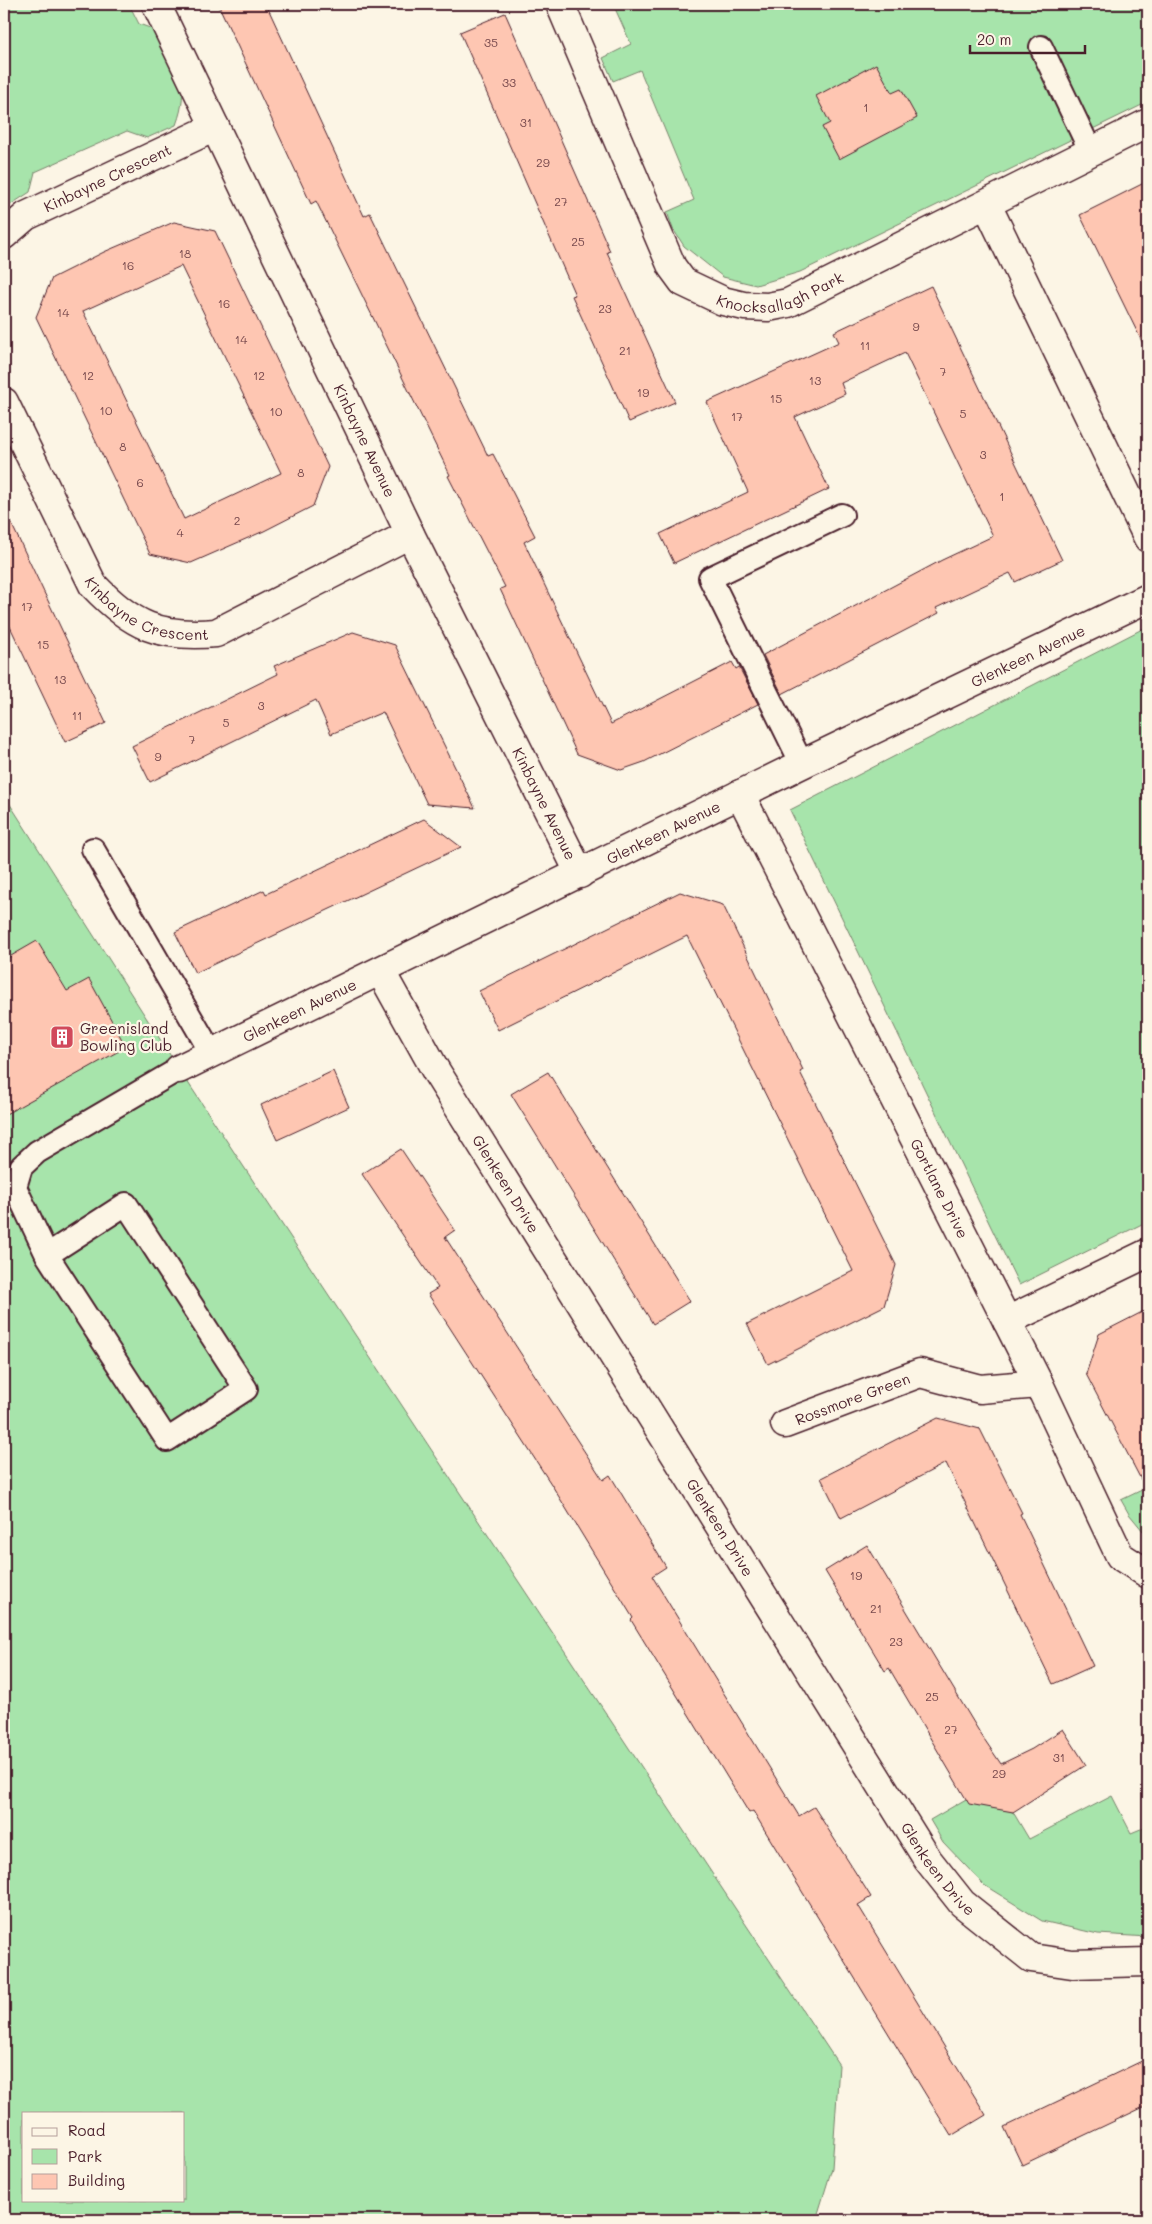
<svg xmlns="http://www.w3.org/2000/svg" width="1152" height="2224" font-family="Mali,sans-serif">
	<style>
		.green { fill: #a7e4ab; stroke: #78826b; fill-rule: evenodd }
		.building { fill: #fec6b2; stroke: #4a1f2b; fill-rule: evenodd }
		.lines { fill: none; stroke-linecap: round; stroke-linejoin: round }
		.lane-casing { stroke: #4a1f2b; stroke-width: 26 }
		.street-casing { stroke: #4a1f2b; stroke-width: 31 }
		.lane { stroke: #fcf5e5; stroke-width: 22 }
		.street { stroke: #fcf5e5; stroke-width: 28 }
		.labels { text-anchor: middle; dominant-baseline: central; stroke-width: 4.5; stroke-linejoin: round; paint-order: stroke }
		.number-label { font-size: 12px; fill: #77494d }
		.street-label { font-size: 15px; fill: #4a1f2b; stroke: #fcf5e5 }
		.poi-label { font-size: 15px; fill: #4a1f2b; stroke: #fcf5e5; text-anchor: start }
	</style>
	<rect width="100%" height="100%" fill="#fcf5e5"/>
	<filter id="ink" filterUnits="userSpaceOnUse"><feTurbulence type="fractalNoise" baseFrequency=".02" numOctaves="2"/><feDisplacementMap in="SourceGraphic" scale="10" xChannelSelector="R" yChannelSelector="G"/><feConvolveMatrix kernelMatrix="1 2 1 2 8 2 1 2 1" color-interpolation-filters="sRGB"/></filter>
	<g filter="url(#ink)">
		<!-- green -->
		<path class="green" d="M 4,4 L 129,4 L 139,24 L 161,32 C 177,69 191,85 176,125 L 147,138 L 127,131 L 35,172 L 30,192 L 4,209 Z
			M 613,4 L 1148,4 L 1148,102 L 800,272 L 756,285 L 723,277 L 684,246 L 673,229 L 667,212 L 694,200 L 640,70 L 613,81 L 603,58 L 631,44 Z
			M 1148,626 L 1148,1221 L 1019,1285 L 790,810 Z
			M 4,795 L 179,1069 L 839,2065 L 832,2168 L 816,2220 L 4,2220 ZM 24,2113 L 184,2113 L 184,2200 L 24,2200 Z
			M 1148,1487 L 1148,1537 L 1129,1514 L 1121,1500 Z
			M 1112,1796 L 1131,1833 L 1148,1826 L 1148,1937 L 1098,1934 L 1042,1921 L 984,1885 L 943,1842 L 930,1820 L 966,1799 L 1013,1812 L 1029,1839 Z"/>
		<!-- building -->
		<path class="building" d="M 218,4 L 266,4 L 364,216 L 370,213 L 488,456 L 493,454 L 535,536 L 524,542 L 611,724 L 732,662 L 736,669 L 739,667 L 758,704 L 644,762 L 621,770 L 577,754 L 500,589 L 505,587 L 448,476 L 450,475 L 316,201 L 311,204 Z
			M 505,13 L 610,251 L 607,252 L 675,402 L 629,422 L 572,296 L 575,295 L 460,32 Z
			M 876,64 L 892,93 L 901,89 L 917,118 L 839,159 L 822,127 L 830,123 L 816,96 Z
			M 1148,181 L 1148,354 L 1080,215 Z
			M 174,222 L 215,231 L 328,467 L 313,506 L 264,531 L 191,563 L 150,554 L 36,317 L 52,278 L 104,252 ZM 181,266 L 281,473 L 184,519 L 83,311 Z
			M 931,286 L 1062,560 L 1015,582 L 1010,573 L 936,608 L 939,613 L 782,694 L 763,655 L 942,560 L 993,536 L 905,353 L 841,383 L 845,394 L 795,417 L 829,489 L 674,563 L 660,534 L 748,492 L 707,402 L 839,342 L 834,332 Z
			M 4,508 L 106,723 L 65,742 L 4,614 Z
			M 353,632 L 395,645 L 475,808 L 427,804 L 383,712 L 331,734 L 316,700 L 150,782 L 132,746 L 278,674 L 274,666 Z
			M 424,819 L 461,847 L 195,973 L 175,932 L 264,890 L 266,894 Z
			M 680,892 L 723,905 L 803,1070 L 800,1072 L 896,1265 L 884,1306 L 768,1364 L 747,1324 L 853,1271 L 687,936 L 498,1030 L 479,991 Z
			M 37,941 L 67,991 L 89,979 L 126,1047 L 4,1115 L 4,960 Z
			M 333,1071 L 349,1107 L 277,1140 L 261,1105 Z
			M 548,1072 L 690,1301 L 653,1324 L 511,1094 Z
			M 401,1149 L 455,1230 L 445,1237 L 603,1480 L 610,1475 L 666,1567 L 652,1576 L 799,1816 L 814,1807 L 871,1897 L 858,1905 L 986,2115 L 951,2136 L 753,1811 L 749,1813 L 631,1620 L 633,1618 L 553,1487 L 428,1294 L 438,1288 L 362,1174 Z
			M 1148,1309 L 1148,1493 L 1086,1374 L 1099,1334 Z
			M 938,1418 L 980,1429 L 1022,1513 L 1020,1514 L 1093,1666 L 1053,1684 L 946,1463 L 841,1518 L 821,1478 Z
			M 867,1545 L 980,1733 L 1001,1764 L 1032,1749 L 1063,1729 L 1086,1765 L 1013,1812 L 969,1804 L 889,1668 L 885,1671 L 825,1571 Z
			M 1148,2058 L 1148,2105 L 1022,2165 L 1004,2127 Z"/>
		<g class="lines">
			<!-- lane casing -->
			<g class="lane-casing">
				<path id="lane" d="M 1041,47 L 1091,152
					M 802,764 L 710,578 L 842,515
					M 93,849 L 212,1054
					M 47,1255 L 126,1204 L 246,1389 L 167,1440 L 47,1255 L 15,1187 L 21,1167 L 37,1152 L 179,1069"/>
			</g>
			<!-- street casing -->
			<g class="street-casing">
				<g id="street">
					<path id="s1" d="M 156,4 L 410,534 L 580,874"/>
					<path id="s2" d="M 560,4 L 672,267 L 683,282 L 723,301 L 744,306 L 768,307 L 788,303 L 1148,123"/>
					<path d="M 987,205 L 1148,538"/>
					<path id="s3" d="M 4,235 L 26,216 L 215,127"/>
					<path id="s4" d="M 4,402 L 93,585 C 132,626 159,638 216,633 L 410,534"/>
					<path id="s5" d="M 740,794 L 1039,1384 L 1120,1556 L 1148,1574"/>
					<path id="s6" d="M 381,972 L 436,1071 L 928,1860 L 962,1903 L 1031,1958 L 1072,1964 L 1148,1962"/>
					<path id="s7" d="M 179,1069 L 802,764 L 1148,598"/>
					<path d="M 1007,1321 L 1148,1253"/>
					<path id="s8" d="M 785,1424 L 920,1373 L 980,1389 L 1039,1384"/>
				</g>
			</g>
			<!-- lane -->
			<use href="#lane" class="lane"/>
			<!-- street -->
			<use href="#street" class="street"/>
		</g>
	</g>
	<!-- icons -->
	<defs>
		<g id="building-square" transform="scale(1.25)"><rect x="-9" y="-9" width="18" height="18" rx="4" fill="#d1495b" stroke="#fcf5e5"/><path d="M-4-6H4V6H1V3H-1V6H-4ZM-2.5-4.3h1.7v1.8h-1.7ZM.8-4.3h1.7v1.8H.8ZM-2.5-1h1.7V.8h-1.7ZM.8-1h1.7V.8H.8Z" fill="#fff"/></g>
	</defs>
	<g fill-rule="evenodd">
		<use href="#building-square" x="62" y="1037"/>
	</g>
	<g class="labels">
		<!-- number labels -->
		<g class="number-label">
			<text x="491" y="42">35</text>
			<text x="509" y="82">33</text>
			<text x="866" y="107">1</text>
			<text x="526" y="122">31</text>
			<text x="543" y="162">29</text>
			<text x="561" y="201">27</text>
			<text x="578" y="241">25</text>
			<text x="185" y="253">18</text>
			<text x="128" y="265">16</text>
			<text x="224" y="303">16</text>
			<text x="605" y="308">23</text>
			<text x="63" y="312">14</text>
			<text x="916" y="326">9</text>
			<text x="241" y="339">14</text>
			<text x="865" y="345">11</text>
			<text x="625" y="350">21</text>
			<text x="943" y="371">7</text>
			<text x="88" y="375">12</text>
			<text x="259" y="375">12</text>
			<text x="815" y="380">13</text>
			<text x="643" y="392">19</text>
			<text x="776" y="398">15</text>
			<text x="106" y="410">10</text>
			<text x="276" y="411">10</text>
			<text x="963" y="413">5</text>
			<text x="737" y="416">17</text>
			<text x="123" y="446">8</text>
			<text x="983" y="454">3</text>
			<text x="301" y="472">8</text>
			<text x="140" y="482">6</text>
			<text x="1002" y="496">1</text>
			<text x="237" y="520">2</text>
			<text x="180" y="532">4</text>
			<text x="27" y="606">17</text>
			<text x="43" y="644">15</text>
			<text x="60" y="679">13</text>
			<text x="261" y="705">3</text>
			<text x="77" y="715">11</text>
			<text x="226" y="722">5</text>
			<text x="192" y="739">7</text>
			<text x="158" y="756">9</text>
			<text x="856" y="1575">19</text>
			<text x="876" y="1608">21</text>
			<text x="896" y="1641">23</text>
			<text x="932" y="1696">25</text>
			<text x="951" y="1729">27</text>
			<text x="1059" y="1757">31</text>
			<text x="999" y="1773">29</text>
		</g>
		<!-- street labels -->
		<g class="street-label">
			<text stroke="none"><textPath href="#s3" startOffset="119">Kinbayne Crescent</textPath></text>
			<text stroke="none"><textPath href="#s2" startOffset="409">Knocksallagh Park</textPath></text>
			<text stroke="none"><textPath href="#s1" startOffset="484">Kinbayne Avenue</textPath></text>
			<text stroke="none"><textPath href="#s4" startOffset="265">Kinbayne Crescent</textPath></text>
			<text stroke="none"><textPath href="#s7" startOffset="944">Glenkeen Avenue</textPath></text>
			<text stroke="none"><textPath href="#s1" startOffset="889">Kinbayne Avenue</textPath></text>
			<text stroke="none"><textPath href="#s7" startOffset="539">Glenkeen Avenue</textPath></text>
			<text stroke="none"><textPath href="#s7" startOffset="134">Glenkeen Avenue</textPath></text>
			<text stroke="none"><textPath href="#s6" startOffset="246">Glenkeen Drive</textPath></text>
			<text stroke="none"><textPath href="#s5" startOffset="442">Gortlane Drive</textPath></text>
			<text stroke="none"><textPath href="#s8" startOffset="72">Rossmore Green</textPath></text>
			<text stroke="none"><textPath href="#s6" startOffset="651">Glenkeen Drive</textPath></text>
			<text stroke="none"><textPath href="#s6" startOffset="1056">Glenkeen Drive</textPath></text>
		</g>
		<!-- poi labels -->
		<g class="poi-label">
			<text x="80" y="1028">Greenisland<tspan x="80" dy="17">Bowling Club</tspan></text>
		</g>
	</g>
	<!-- margin -->
	<rect width="1152" height="2224" fill="none" stroke="#fcf5e5" stroke-width="20"/>
	<rect x="10" y="10" width="1132" height="2204" fill="none" stroke="#4a1f2b" stroke-width="2" filter="url(#ink)"/>
	<!-- legend -->
	<rect x="22" y="2112" width="162" height="90" fill="#fcf5e5" stroke="#b59f9b"/>
	<rect x="32" y="2128" width="25" height="8" fill="#fcf5e5" stroke="#b59f9b"/>
	<text x="68" y="2136" font-size="15" fill="#4a1f2b">Road</text>
	<rect x="32" y="2149" width="25" height="15" fill="#a7e4ab" stroke="#b59f9b"/>
	<text x="68" y="2162" font-size="15" fill="#4a1f2b">Park</text>
	<rect x="32" y="2174" width="25" height="15" fill="#fec6b2" stroke="#b59f9b"/>
	<text x="68" y="2186" font-size="15" fill="#4a1f2b">Building</text>
	<!-- scale -->
	<path d="M970 45v8h115v-8" fill="none" stroke="#4a1f2b" stroke-width="2.5"/>
	<text x="977" y="45" font-size="15" fill="#4a1f2b" stroke="#fcf5e5" stroke-width="4" paint-order="stroke">20 m</text>
</svg>
